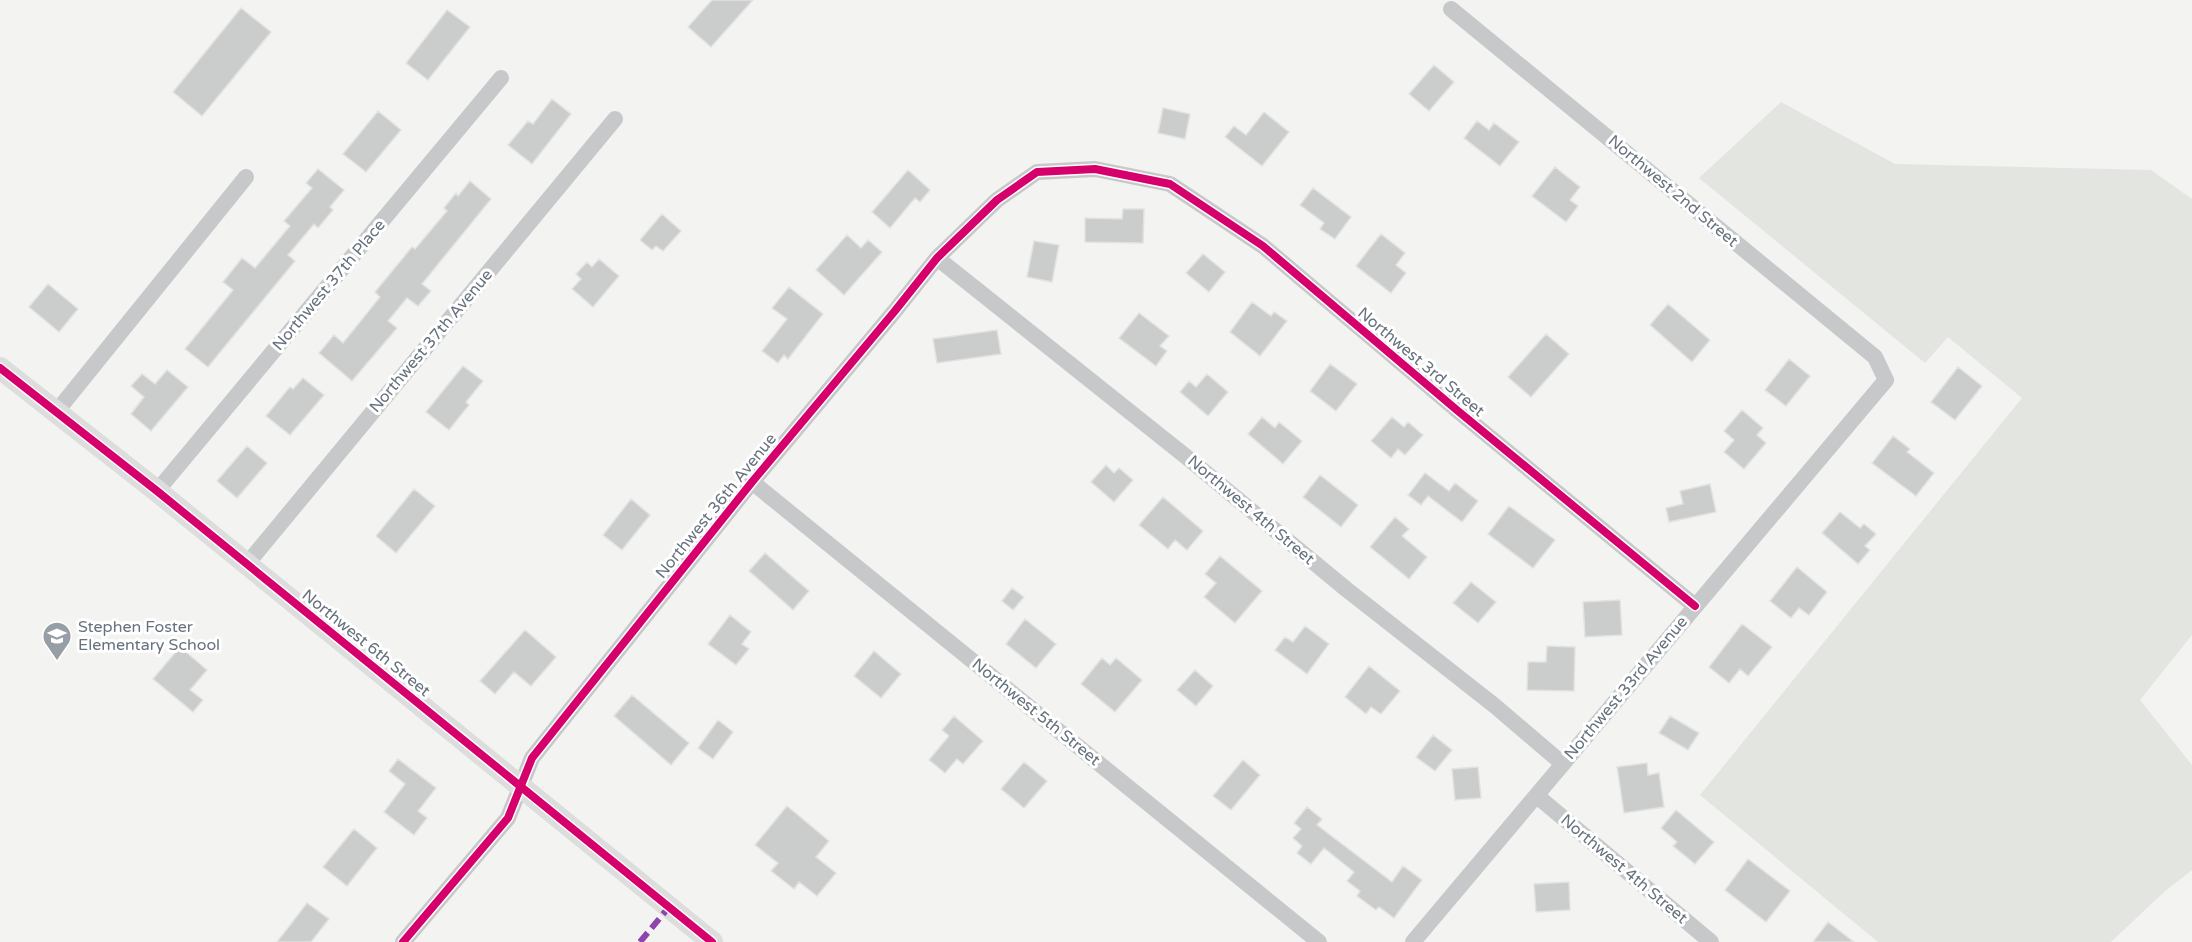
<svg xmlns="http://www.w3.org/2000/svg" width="2192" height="942" font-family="'Varela Round',sans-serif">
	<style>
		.green { fill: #e2e5e0 }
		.building { fill: #cbcccc; stroke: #e2e2e1; stroke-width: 1.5 }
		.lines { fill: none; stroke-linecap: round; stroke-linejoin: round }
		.minor { stroke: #c7c8c9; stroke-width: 16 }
		.secondary { stroke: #ddd; stroke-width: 22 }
		.quiet { stroke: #8e44ad; stroke-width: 6; stroke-dasharray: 12 6; stroke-linecap: butt }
		.cycleway-casing { stroke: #fff; stroke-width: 11 }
		.cycleway { stroke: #d6006c; stroke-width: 8 }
		.labels { text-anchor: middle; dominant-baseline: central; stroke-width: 6; stroke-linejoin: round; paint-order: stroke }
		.street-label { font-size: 16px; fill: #66727e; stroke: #fff }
		.poi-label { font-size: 16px; fill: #66727e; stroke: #fff; text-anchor: start }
	</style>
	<rect width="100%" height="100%" fill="#f3f3f1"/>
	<!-- green -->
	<path class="green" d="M 1781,102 L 1895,164 L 2151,170 L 2192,199 L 2192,635 L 2140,700 L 2192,765 L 2192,870 L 2164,892 L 2111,942 L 1878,942 L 1700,795 L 2022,398 L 1948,337 L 1925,363 L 1699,178 Z"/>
	<!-- building -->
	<path class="building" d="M 712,0 L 753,0 L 711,47 L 688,27 Z
		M 241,8 L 271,32 L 202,116 L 173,92 Z
		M 447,10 L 470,27 L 428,80 L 406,63 Z
		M 1434,65 L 1454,82 L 1429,111 L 1409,94 Z
		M 552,99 L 571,114 L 532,164 L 508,145 L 528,121 L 533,124 Z
		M 1163,108 L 1190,114 L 1185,139 L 1158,133 Z
		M 378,111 L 401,130 L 366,172 L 343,154 Z
		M 1264,112 L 1289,132 L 1262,166 L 1225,137 L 1234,126 L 1246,135 Z
		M 1477,121 L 1489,130 L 1494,123 L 1519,142 L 1500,166 L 1464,138 Z
		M 1555,167 L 1580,187 L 1570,200 L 1578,206 L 1566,222 L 1532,196 Z
		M 318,169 L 344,190 L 330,207 L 333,210 L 318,228 L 314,224 L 288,255 L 295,261 L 208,367 L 185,349 L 233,290 L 223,282 L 242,258 L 255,268 L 290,226 L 284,221 L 312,188 L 306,183 Z
		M 908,170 L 930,190 L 920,202 L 915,198 L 890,228 L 872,212 Z
		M 470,181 L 491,199 L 422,284 L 431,291 L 418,306 L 407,298 L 388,321 L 397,328 L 352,381 L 319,353 L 334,335 L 343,343 L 380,297 L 375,292 L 412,247 L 415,249 L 447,211 L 444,208 L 456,193 L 458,196 Z
		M 1313,188 L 1351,217 L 1335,239 L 1320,229 L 1324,223 L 1300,205 Z
		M 1123,209 L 1144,209 L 1143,243 L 1085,242 L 1085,218 L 1122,219 Z
		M 662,214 L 681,231 L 663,251 L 656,246 L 652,250 L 640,240 Z
		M 1381,234 L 1405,253 L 1396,265 L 1406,273 L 1391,293 L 1356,266 Z
		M 847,235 L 861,248 L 868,240 L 882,252 L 844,295 L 816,270 Z
		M 1034,241 L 1059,245 L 1052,282 L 1027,277 Z
		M 1203,254 L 1225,272 L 1209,292 L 1186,273 Z
		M 599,259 L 619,276 L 593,307 L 572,289 L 581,279 L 576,274 L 587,262 L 592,267 Z
		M 48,284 L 78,309 L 59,332 L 29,307 Z
		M 789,287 L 823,314 L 788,359 L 784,355 L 778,363 L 762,351 L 787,319 L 772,308 Z
		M 1252,302 L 1271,316 L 1274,312 L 1287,321 L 1260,356 L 1230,332 Z
		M 1668,304 L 1710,340 L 1692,362 L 1650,325 Z
		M 1139,313 L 1169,336 L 1160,346 L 1167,351 L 1156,366 L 1119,338 Z
		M 997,330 L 1001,354 L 937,363 L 933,339 Z
		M 1546,334 L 1569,354 L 1531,397 L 1508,377 Z
		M 1789,359 L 1810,376 L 1786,406 L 1765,390 Z
		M 1330,364 L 1357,384 L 1336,411 L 1310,391 Z
		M 463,366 L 483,381 L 466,402 L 469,405 L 449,430 L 426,412 Z
		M 1958,367 L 1982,386 L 1955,420 L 1931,402 Z
		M 167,370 L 188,387 L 151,431 L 131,414 L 144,397 L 131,386 L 142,374 L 155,384 Z
		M 1207,374 L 1228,392 L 1208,416 L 1180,392 L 1189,381 L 1196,387 Z
		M 303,378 L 324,395 L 290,435 L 266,416 L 290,387 L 293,389 Z
		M 1742,410 L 1763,428 L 1757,435 L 1766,443 L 1744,469 L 1724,452 L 1734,440 L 1724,431 Z
		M 1262,417 L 1275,428 L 1279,422 L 1302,441 L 1283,464 L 1248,434 Z
		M 1392,417 L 1404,427 L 1408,422 L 1423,435 L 1405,455 L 1398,449 L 1391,458 L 1371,441 Z
		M 1893,436 L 1910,449 L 1907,452 L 1934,473 L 1916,496 L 1872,463 Z
		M 247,446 L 267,463 L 237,498 L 217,481 Z
		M 1106,465 L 1114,473 L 1119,468 L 1133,480 L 1114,502 L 1091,482 Z
		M 1425,473 L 1449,491 L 1455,483 L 1478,501 L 1462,522 L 1428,496 L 1421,505 L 1408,495 Z
		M 1320,475 L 1358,505 L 1341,527 L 1303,497 Z
		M 1710,484 L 1716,512 L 1669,522 L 1666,508 L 1683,504 L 1680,491 Z
		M 414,489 L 435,506 L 396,553 L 376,536 Z
		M 1163,497 L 1203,531 L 1187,550 L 1175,540 L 1168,549 L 1139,525 Z
		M 631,499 L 650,515 L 622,550 L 603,535 Z
		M 1509,506 L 1555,540 L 1533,568 L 1488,534 Z
		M 1840,512 L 1860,528 L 1864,524 L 1876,534 L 1865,546 L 1870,550 L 1858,564 L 1822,533 Z
		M 1395,517 L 1409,529 L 1402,536 L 1427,557 L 1409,579 L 1370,547 Z
		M 765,553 L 809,591 L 793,610 L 749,571 Z
		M 1220,556 L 1262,591 L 1235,623 L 1204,597 L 1216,583 L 1205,574 Z
		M 1797,567 L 1827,592 L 1809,615 L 1799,608 L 1791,618 L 1770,601 Z
		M 1471,582 L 1496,602 L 1478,623 L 1453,603 Z
		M 1012,588 L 1024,597 L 1013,610 L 1002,601 Z
		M 1620,600 L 1622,635 L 1585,637 L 1583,602 Z
		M 730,615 L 751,632 L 742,644 L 749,649 L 736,665 L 708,644 Z
		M 1025,619 L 1056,644 L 1036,668 L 1006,644 Z
		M 1742,624 L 1772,647 L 1748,676 L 1740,669 L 1729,683 L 1709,667 Z
		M 1305,626 L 1329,644 L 1307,674 L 1275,650 L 1285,637 L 1293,642 Z
		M 525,630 L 556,657 L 531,686 L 514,672 L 495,694 L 480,681 Z
		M 1547,646 L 1575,647 L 1574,691 L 1527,690 L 1528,662 L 1546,662 Z
		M 180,647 L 207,670 L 190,690 L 203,700 L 193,712 L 153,679 Z
		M 874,651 L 901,674 L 881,698 L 854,676 Z
		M 1102,658 L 1110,665 L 1116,658 L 1142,680 L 1115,712 L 1081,684 Z
		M 1369,666 L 1400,691 L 1381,714 L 1371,707 L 1366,714 L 1345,697 Z
		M 1195,670 L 1213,686 L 1196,706 L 1177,690 Z
		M 632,695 L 689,743 L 671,765 L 614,716 Z
		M 954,716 L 983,741 L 963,764 L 957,759 L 945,773 L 929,760 L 949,736 L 942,730 Z
		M 1670,716 L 1699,733 L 1688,750 L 1659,733 Z
		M 718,720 L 733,732 L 713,759 L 698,748 Z
		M 1433,735 L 1452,750 L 1435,771 L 1416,757 Z
		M 398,759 L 436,788 L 418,811 L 427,818 L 414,835 L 384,812 L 405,784 L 389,771 Z
		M 1243,760 L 1260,775 L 1231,810 L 1213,796 Z
		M 1024,762 L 1047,781 L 1024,808 L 1001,789 Z
		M 1647,763 L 1648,775 L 1659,773 L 1664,807 L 1624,813 L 1617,767 Z
		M 1478,767 L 1481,798 L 1455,800 L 1452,769 Z
		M 787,806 L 829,841 L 816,857 L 836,873 L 817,896 L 799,882 L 794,889 L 771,871 L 778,863 L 755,845 Z
		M 1307,807 L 1322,819 L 1317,825 L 1392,882 L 1403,866 L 1422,880 L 1394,918 L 1379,907 L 1376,910 L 1357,896 L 1360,891 L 1347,881 L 1354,872 L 1324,848 L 1311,864 L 1297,853 L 1302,846 L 1293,838 L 1301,829 L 1294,823 Z
		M 1676,810 L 1714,842 L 1695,864 L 1673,846 L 1677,842 L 1661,828 Z
		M 354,829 L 377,848 L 347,886 L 323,867 Z
		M 1748,859 L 1790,891 L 1766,922 L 1725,890 Z
		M 1569,882 L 1570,910 L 1536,912 L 1534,884 Z
		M 307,903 L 329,919 L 311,942 L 277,942 Z
		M 1828,922 L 1854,942 L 1813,942 Z"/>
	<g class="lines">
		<!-- minor -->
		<path class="minor" d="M 937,258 L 1189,459 L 1346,589 L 1495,706 L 1563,764
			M 57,411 L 246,177
			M 752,482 L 1319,942
			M 157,491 L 501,78
			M 247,564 L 615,119
			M 1537,796 L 1711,942
			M 403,942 L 508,818 L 532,758 L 752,482 L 894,312 L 937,258 L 997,200 L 1037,172 L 1095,169 L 1170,184 L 1263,246 L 1458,411 L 1695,606
			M 1413,942 L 1886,380 L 1875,357 L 1451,9"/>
		<!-- secondary -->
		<path class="secondary" d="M 0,368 L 157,491 L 712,942"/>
		<!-- quiet -->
		<path class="quiet" d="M 640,942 L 669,907"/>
		<!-- cycleway casing -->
		<g class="cycleway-casing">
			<path id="cycleway" d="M 0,368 L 157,491 L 712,942
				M 403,942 L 508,818 L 532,758 L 752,482 L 894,312 L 937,258 L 997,200 L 1037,172 L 1095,169 L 1170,184 L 1263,246 L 1458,411 L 1695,606"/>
		</g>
		<!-- cycleway -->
		<use href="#cycleway" class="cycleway"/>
	</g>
	<!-- icons -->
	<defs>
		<g id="school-pin" transform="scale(1.5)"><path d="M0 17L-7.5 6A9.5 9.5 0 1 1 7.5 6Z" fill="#979fa6" stroke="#fff"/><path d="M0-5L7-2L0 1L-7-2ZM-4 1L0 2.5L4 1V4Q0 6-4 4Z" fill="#fff"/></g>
	</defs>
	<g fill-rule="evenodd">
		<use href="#school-pin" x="57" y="636"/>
	</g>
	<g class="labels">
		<!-- street labels -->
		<g class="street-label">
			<text transform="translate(1673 191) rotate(40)">Northwest 2nd Street</text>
			<text transform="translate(329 285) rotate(-50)">Northwest 37th Place</text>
			<text transform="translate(431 341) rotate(-50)">Northwest 37th Avenue</text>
			<text transform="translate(1421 362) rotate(40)">Northwest 3rd Street</text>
			<text transform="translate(716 506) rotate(-51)">Northwest 36th Avenue</text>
			<text transform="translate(1251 510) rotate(40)">Northwest 4th Street</text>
			<text transform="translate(366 643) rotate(39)">Northwest 6th Street</text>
			<text transform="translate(1626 688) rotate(-50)">Northwest 33rd Avenue</text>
			<text transform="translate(1036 712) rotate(39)">Northwest 5th Street</text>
			<text transform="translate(1624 869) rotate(40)">Northwest 4th Street</text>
		</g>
		<!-- poi labels -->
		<g class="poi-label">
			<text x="78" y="627">Stephen Foster<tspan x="78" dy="18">Elementary School</tspan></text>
		</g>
	</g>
</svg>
